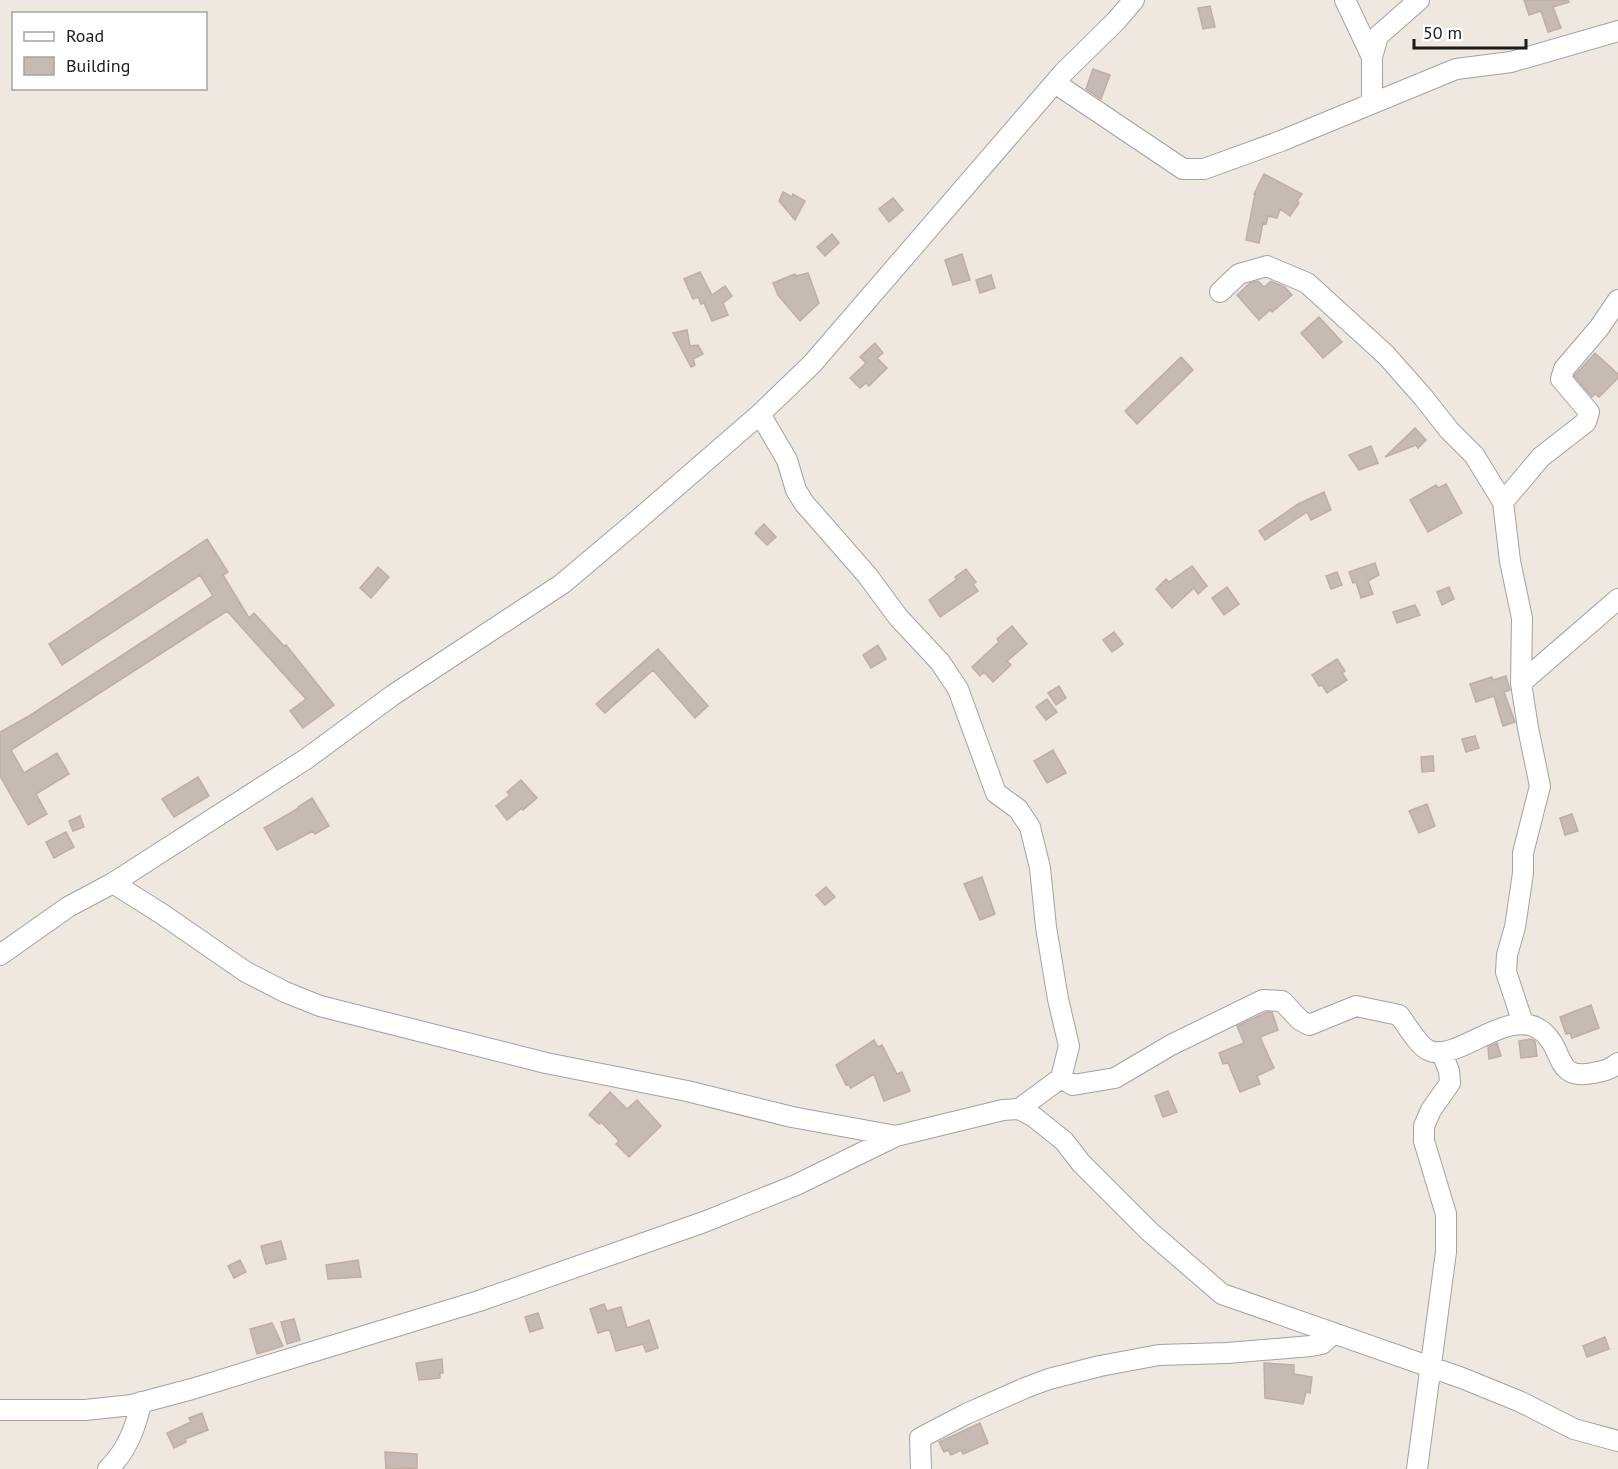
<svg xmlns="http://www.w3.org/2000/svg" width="1618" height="1469" font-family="'PT Sans',sans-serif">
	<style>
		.building { fill: #c5bab4; stroke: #c0aea2; stroke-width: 1.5 }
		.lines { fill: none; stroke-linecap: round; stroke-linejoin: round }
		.minor-casing { stroke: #a2a2a2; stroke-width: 22 }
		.minor { stroke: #fff; stroke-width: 20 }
	</style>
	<rect width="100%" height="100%" fill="#eee8e0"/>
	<!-- building -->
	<path class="building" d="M 1524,0 L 1568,0 L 1569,2 L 1553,7 L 1561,28 L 1548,32 L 1541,11 L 1529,15 Z
		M 1210,6 L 1215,27 L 1203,29 L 1198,8 Z
		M 1093,69 L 1110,75 L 1101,99 L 1086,89 Z
		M 1264,174 L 1302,194 L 1297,201 L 1299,203 L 1290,216 L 1280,209 L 1277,218 L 1268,216 L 1266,224 L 1263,223 L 1259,243 L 1246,240 L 1255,194 L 1254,194 Z
		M 783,192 L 792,197 L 793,194 L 805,201 L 795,220 L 779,201 Z
		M 893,198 L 903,210 L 889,222 L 879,209 Z
		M 832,234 L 839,243 L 825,256 L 817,247 Z
		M 962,254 L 970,280 L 953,285 L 945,260 Z
		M 700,272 L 712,295 L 725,286 L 732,296 L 723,303 L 728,315 L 712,321 L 704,303 L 701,304 L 698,297 L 693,299 L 684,279 Z
		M 808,273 L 819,303 L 800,321 L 778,295 L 773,283 L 795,274 L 796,276 Z
		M 991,275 L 995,288 L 980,293 L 976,280 Z
		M 1258,281 L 1264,287 L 1271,281 L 1285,287 L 1292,295 L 1272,312 L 1270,310 L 1259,320 L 1237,295 L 1250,283 Z
		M 1319,317 L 1342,342 L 1323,358 L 1301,333 Z
		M 687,330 L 690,346 L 698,345 L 703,354 L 693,359 L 695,365 L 691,367 L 673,333 Z
		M 875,343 L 883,353 L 877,358 L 887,368 L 869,386 L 866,383 L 860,388 L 850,378 L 866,363 L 860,357 Z
		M 1595,353 L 1618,374 L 1618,378 L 1599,397 L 1595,394 L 1592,397 L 1574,376 Z
		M 1181,357 L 1193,370 L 1137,424 L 1125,411 Z
		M 1415,428 L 1426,440 L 1418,448 L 1416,445 L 1385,457 Z
		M 1371,446 L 1378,463 L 1359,470 L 1349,455 Z
		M 1446,484 L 1462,513 L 1428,532 L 1410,500 L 1436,485 L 1438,488 Z
		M 1324,492 L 1331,510 L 1311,520 L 1307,512 L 1265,540 L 1259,531 L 1298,504 Z
		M 764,524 L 776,537 L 767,545 L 755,533 Z
		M 207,539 L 228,572 L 223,575 L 249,618 L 254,613 L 284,646 L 286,645 L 334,705 L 303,728 L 290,711 L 306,699 L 227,611 L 11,750 L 24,773 L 57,753 L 69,774 L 36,794 L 47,814 L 28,825 L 0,776 L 0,732 L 29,716 L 213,596 L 200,575 L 62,665 L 49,644 Z
		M 1375,563 L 1379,575 L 1368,581 L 1373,594 L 1361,598 L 1356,582 L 1353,583 L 1349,572 Z
		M 1192,566 L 1207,586 L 1198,594 L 1194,588 L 1172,608 L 1156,589 L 1166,579 L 1169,582 Z
		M 378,567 L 389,577 L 371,598 L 360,588 Z
		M 966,569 L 976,582 L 973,584 L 978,591 L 940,617 L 929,600 L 957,579 L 955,577 Z
		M 1337,572 L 1342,585 L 1331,589 L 1326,576 Z
		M 1227,587 L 1239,604 L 1224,615 L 1212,598 Z
		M 1449,587 L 1454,599 L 1442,605 L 1437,592 Z
		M 1415,605 L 1420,615 L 1397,623 L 1393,612 Z
		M 1012,626 L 1027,644 L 1007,661 L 1011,665 L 993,682 L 984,672 L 980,676 L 972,667 L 999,642 L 997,639 Z
		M 1114,632 L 1123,644 L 1112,652 L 1103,640 Z
		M 878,645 L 886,659 L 871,668 L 863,655 Z
		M 658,649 L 708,706 L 695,718 L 653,670 L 605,713 L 596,704 Z
		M 1337,659 L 1345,671 L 1342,673 L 1347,680 L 1327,693 L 1322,685 L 1319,686 L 1312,675 Z
		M 1506,676 L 1510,690 L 1504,692 L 1515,722 L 1503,726 L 1494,696 L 1476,702 L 1470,684 L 1492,677 L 1493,680 Z
		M 1059,686 L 1066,698 L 1056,705 L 1048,693 Z
		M 1047,699 L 1057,712 L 1046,720 L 1036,707 Z
		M 1475,736 L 1479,748 L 1466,752 L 1462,739 Z
		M 1053,750 L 1066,773 L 1047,783 L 1034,761 Z
		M 1433,756 L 1434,771 L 1422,772 L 1421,757 Z
		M 198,777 L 209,796 L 174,817 L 162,799 Z
		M 521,780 L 537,798 L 523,810 L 522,808 L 507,820 L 496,806 L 510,795 L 507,792 Z
		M 312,798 L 329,826 L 315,834 L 313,831 L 277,850 L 264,828 L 299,808 L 298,807 Z
		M 1427,804 L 1435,826 L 1419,833 L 1409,811 Z
		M 1572,814 L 1578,831 L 1565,835 L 1560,818 Z
		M 80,816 L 84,827 L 73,831 L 69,821 Z
		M 66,832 L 74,847 L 54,858 L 46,842 Z
		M 982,877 L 995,914 L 980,920 L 964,884 Z
		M 826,887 L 835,897 L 825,905 L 816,895 Z
		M 1591,1005 L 1599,1028 L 1572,1038 L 1570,1033 L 1566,1034 L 1560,1017 Z
		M 1267,1012 L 1272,1012 L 1278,1030 L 1260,1037 L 1274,1068 L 1257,1076 L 1260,1084 L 1240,1092 L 1228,1063 L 1223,1064 L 1219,1053 L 1244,1043 L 1237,1026 Z
		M 1531,1039 L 1535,1041 L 1537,1056 L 1521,1058 L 1519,1041 Z
		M 874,1040 L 878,1047 L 882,1045 L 897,1074 L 902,1072 L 910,1091 L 884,1101 L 874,1074 L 851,1088 L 848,1084 L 846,1085 L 836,1065 Z
		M 1497,1043 L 1501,1056 L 1489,1059 L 1488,1047 Z
		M 1168,1091 L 1177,1112 L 1163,1117 L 1155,1096 Z
		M 610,1092 L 627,1109 L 637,1100 L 661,1126 L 629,1157 L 616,1144 L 619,1141 L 601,1122 L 599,1124 L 589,1115 Z
		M 281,1241 L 286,1259 L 266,1264 L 261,1246 Z
		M 240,1260 L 246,1272 L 234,1278 L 228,1266 Z
		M 358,1260 L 361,1277 L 328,1279 L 326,1265 Z
		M 604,1304 L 607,1311 L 621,1307 L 627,1328 L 649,1320 L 658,1348 L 646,1352 L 643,1344 L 616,1351 L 610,1331 L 608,1330 L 598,1333 L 590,1309 Z
		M 538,1313 L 543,1328 L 530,1332 L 525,1317 Z
		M 294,1319 L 300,1340 L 287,1344 L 281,1322 Z
		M 272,1323 L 283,1346 L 257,1354 L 250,1329 Z
		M 1605,1337 L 1609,1349 L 1587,1357 L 1583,1346 Z
		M 442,1359 L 443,1373 L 440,1373 L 440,1378 L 419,1380 L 416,1363 Z
		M 1264,1363 L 1294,1365 L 1294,1374 L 1312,1377 L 1310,1393 L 1306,1392 L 1303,1404 L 1265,1398 Z
		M 202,1413 L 208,1430 L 185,1439 L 186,1442 L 174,1448 L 167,1433 L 191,1422 L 189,1418 Z
		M 980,1423 L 988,1443 L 963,1454 L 961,1450 L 951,1455 L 948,1450 L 944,1452 L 939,1442 Z
		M 385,1452 L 417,1454 L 417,1468 L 386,1469 Z"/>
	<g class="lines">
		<!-- minor casing -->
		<g class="minor-casing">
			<path id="minor" d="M 1345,0 L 1372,57 L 1372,103
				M 1372,57 L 1378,36 L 1419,0
				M 1055,83 L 1183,169 L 1204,169 L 1281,141 L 1456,69 L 1511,62 L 1618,31
				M 1220,292 L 1239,274 L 1267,266 L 1307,283 L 1386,355 L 1423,397 L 1449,430 L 1474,455 L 1503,502 L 1510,561 L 1522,618 L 1521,683 L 1528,728 L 1540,786 L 1523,853 L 1523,873 L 1515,927 L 1507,955 L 1506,972 L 1523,1023
				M 760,414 L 787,460 L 796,490 L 804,503 L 867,575 L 898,617 L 940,662 L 958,689 L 996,793 L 1018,809 L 1030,827 L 1040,868 L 1046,927 L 1058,999 L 1069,1046 L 1061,1078 L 1019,1109
				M 1503,502 L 1541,457 L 1586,422 L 1589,412 L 1561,379 L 1564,369 L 1599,328 L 1618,300
				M 1521,683 L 1618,599
				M 113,883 L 162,914 L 246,972 L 285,992 L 320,1006 L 546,1063 L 687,1091 L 792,1117 L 896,1136 L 1003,1110 L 1019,1109 L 1034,1117 L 1064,1141 L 1081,1163 L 1149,1231 L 1222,1294 L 1462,1378 L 1521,1402 L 1574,1429 L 1618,1441
				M 0,955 L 68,907 L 113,883 L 306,759 L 393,695 L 562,584 L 632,525 L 760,414 L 812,364 L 1064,72 L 1116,21 L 1134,0
				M 1061,1078 L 1073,1085 L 1115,1078 L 1171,1045 L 1263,1000 L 1282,1001 L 1300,1020 L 1309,1025 L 1356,1006 L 1399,1015 C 1406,1024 1418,1045 1428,1050 C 1456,1065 1510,1003 1543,1032 C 1565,1050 1554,1081 1593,1073 C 1603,1071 1610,1070 1618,1063
				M 0,1410 L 85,1410 L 132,1405 L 192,1389 L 302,1355 L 479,1301 L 704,1222 L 796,1185 L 896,1136
				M 108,1469 C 127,1451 136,1428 141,1402
				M 921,1469 L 920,1438 L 966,1414 L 1025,1388 L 1049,1379 L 1100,1366 L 1159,1355 L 1227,1353 L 1311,1346 L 1322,1344 L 1334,1333
				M 1417,1469 L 1446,1252 L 1446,1214 L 1424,1141 L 1424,1126 L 1431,1110 L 1450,1083 L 1449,1071 L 1442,1053"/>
		</g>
		<!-- minor -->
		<use href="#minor" class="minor"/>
	</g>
	<!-- legend -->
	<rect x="12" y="12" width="195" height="78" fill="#ffffff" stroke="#a4a4a4" stroke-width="1.5"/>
	<rect x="24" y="32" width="30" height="9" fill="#ffffff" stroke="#a4a4a4" stroke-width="1.5"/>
	<text x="66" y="42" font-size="18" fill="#1b1b1b">Road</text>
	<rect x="24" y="57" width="30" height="18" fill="#c5bab4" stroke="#a4a4a4" stroke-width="1.5"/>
	<text x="66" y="72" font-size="18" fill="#1b1b1b">Building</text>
	<!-- scale -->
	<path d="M1414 39v9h112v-9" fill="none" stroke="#1b1b1b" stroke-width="3"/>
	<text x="1423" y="39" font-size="18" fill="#1b1b1b" stroke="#ffffff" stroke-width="4.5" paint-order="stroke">50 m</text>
</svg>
